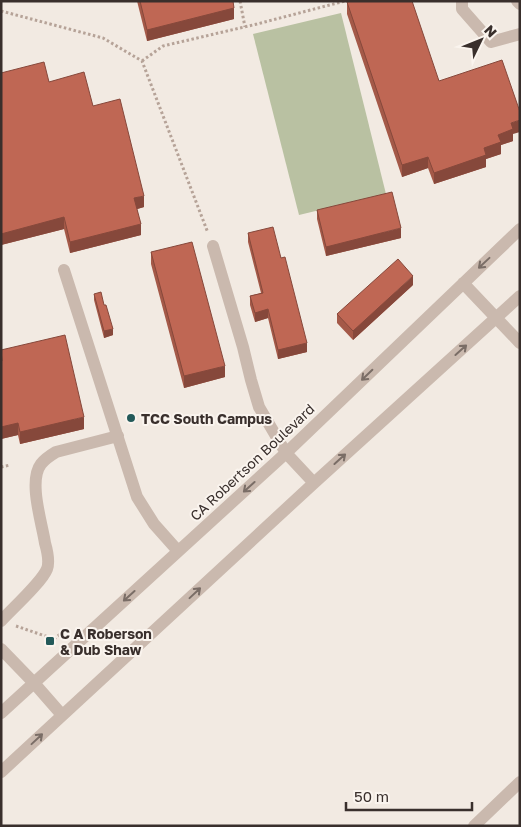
<svg xmlns="http://www.w3.org/2000/svg" width="521" height="827" font-family="'Golos Text',sans-serif">
	<style>
		.green { fill: #b9c1a2 }
		.lines { fill: none; stroke-linecap: round; stroke-linejoin: round }
		.path { stroke: #b6a398; stroke-width: 3; stroke-dasharray: 2.5 2.5; stroke-linecap: butt }
		.minor { stroke: #cab9ae; stroke-width: 12 }
		.wall { fill: #a45948 }
		.shaded-wall { fill: #86483b }
		.building { fill: #bf6754; stroke: #86483b }
		.oneway { stroke: #7a6d66 }
		.poi-dot { fill: #235959; stroke: #faf4ee; stroke-width: 2 }
		.labels { text-anchor: middle; dominant-baseline: central; stroke-width: 4; stroke-linejoin: round; paint-order: stroke }
		.poi-label { font-size: 14px; font-weight: bold; fill: #392f2c; stroke: #faf4ee; text-anchor: start }
		.street-label { font-size: 14px; fill: #392f2c; stroke: #faf4ee }
	</style>
	<rect width="100%" height="100%" fill="#f2eae2"/>
	<!-- green -->
	<path class="green" d="M 341,13 L 386,194 L 299,215 L 253,34 Z"/>
	<g class="lines">
		<!-- path -->
		<path class="path" d="M 240,1 L 245,27
			M 1,11 L 103,38 L 142,61 L 208,233
			M 142,61 L 163,46 L 257,24 L 345,1
			M 1,467 L 10,465
			M 16,626 L 54,639 L 63,632"/>
		<!-- minor -->
		<path class="minor" d="M 462,1 L 462,9 L 491,42 L 520,34
			M 517,1 L 520,4
			M 213,246 L 243,347 L 251,380 L 259,407 L 286,453 L 314,483
			M 64,270 L 137,497 L 154,524 L 178,551
			M 463,283 L 520,343
			M 1,621 C 12,609 42,582 47,569 C 50,561 47,550 45,543 C 42,523 28,481 41,464 C 45,459 51,455 56,452 L 118,436
			M 1,649 L 34,683 L 62,715
			M 1,713 L 286,453 L 520,229
			M 1,772 L 314,483 L 520,296
			M 474,826 L 520,782"/>
	</g>
	<!-- wall -->
	<path class="wall" d="M 137,1 L 233,1 L 234,19 L 147,41 Z
		M 347,2 L 439,81 L 513,134 L 513,141 L 501,145 L 501,154 L 486,159 L 486,167 L 434,184 L 428,168 L 402,177 L 347,14 Z
		M 1,73 L 49,82 L 93,106 L 144,207 L 137,209 L 141,235 L 70,253 L 64,229 L 1,245 Z
		M 317,210 L 401,238 L 326,256 L 317,219 Z
		M 248,233 L 281,258 L 307,352 L 278,359 L 268,318 L 255,322 L 250,305 L 250,296 L 261,293 L 248,242 Z
		M 151,252 L 225,377 L 184,388 L 151,264 Z
		M 413,285 L 353,340 L 337,323 L 337,314 Z
		M 94,294 L 113,335 L 104,338 L 94,300 Z
		M 1,350 L 84,429 L 20,444 L 18,435 L 1,439 Z"/>
	<!-- shaded-wall -->
	<path class="shaded-wall" d="M 234,8 L 234,19 L 147,41 L 147,30 Z
		M 520,120 L 520,132 L 513,134 L 513,141 L 501,145 L 501,154 L 486,159 L 486,167 L 434,184 L 434,173 L 484,148 L 511,123 Z
		M 428,157 L 428,168 L 402,177 L 402,165 Z
		M 144,196 L 144,207 L 134,210 L 134,198 Z
		M 64,217 L 64,229 L 1,245 L 1,234 Z
		M 141,224 L 141,235 L 70,253 L 70,242 Z
		M 401,228 L 401,238 L 326,256 L 326,247 Z
		M 413,276 L 413,285 L 353,340 L 353,331 Z
		M 268,309 L 268,318 L 255,322 L 255,313 Z
		M 113,329 L 113,335 L 104,338 L 104,331 Z
		M 307,343 L 307,352 L 278,359 L 278,350 Z
		M 225,366 L 225,377 L 184,388 L 184,376 Z
		M 84,417 L 84,429 L 20,444 L 20,432 Z
		M 18,423 L 18,435 L 1,439 L 1,427 Z"/>
	<!-- building -->
	<path class="building" d="M 140,1 L 233,1 L 234,8 L 147,30 Z
		M 351,1 L 412,1 L 439,81 L 502,60 L 520,112 L 520,120 L 511,123 L 513,129 L 498,135 L 501,142 L 484,148 L 486,155 L 434,173 L 428,157 L 402,165 L 347,2 Z
		M 44,62 L 49,82 L 84,72 L 93,106 L 120,99 L 144,196 L 134,198 L 141,224 L 70,242 L 64,217 L 1,234 L 1,73 Z
		M 392,192 L 401,228 L 326,247 L 317,210 Z
		M 273,227 L 281,258 L 285,257 L 307,343 L 278,350 L 268,309 L 255,313 L 250,296 L 263,293 L 248,233 Z
		M 192,242 L 225,366 L 184,376 L 151,252 Z
		M 398,259 L 413,276 L 353,331 L 337,314 Z
		M 101,292 L 104,305 L 106,305 L 113,329 L 104,331 L 94,294 Z
		M 65,335 L 84,417 L 20,432 L 18,423 L 1,427 L 1,361 L 2,361 L 1,350 Z"/>
	<!-- one-way arrows -->
	<defs><path id="oneway-shaft" d="M-6 0H5M1.5-3L5.5 0L1.5 3" fill="none" stroke-width="1.6" stroke-linecap="round" stroke-linejoin="round" transform="scale(1.25)"/></defs>
	<g class="oneway">
		<use href="#oneway-shaft" transform="translate(484 263) rotate(137)"/>
		<use href="#oneway-shaft" transform="translate(461 350) rotate(-42)"/>
		<use href="#oneway-shaft" transform="translate(367 375) rotate(136)"/>
		<use href="#oneway-shaft" transform="translate(340 459) rotate(-42)"/>
		<use href="#oneway-shaft" transform="translate(249 487) rotate(138)"/>
		<use href="#oneway-shaft" transform="translate(195 593) rotate(-43)"/>
		<use href="#oneway-shaft" transform="translate(129 596) rotate(138)"/>
		<use href="#oneway-shaft" transform="translate(37 739) rotate(-43)"/>
	</g>
	<!-- markers -->
	<g class="poi-dot">
		<circle cx="131" cy="418" r="5"/>
		<rect x="45" y="636" width="10" height="10" rx="2.5"/>
	</g>
	<g class="labels">
		<!-- poi labels -->
		<g class="poi-label">
			<text x="141" y="418">TCC South Campus</text>
			<text x="60" y="633">C A Roberson<tspan x="60" dy="16">&amp; Dub Shaw</tspan></text>
		</g>
		<!-- street labels -->
		<g class="street-label">
			<text transform="translate(252 462) rotate(-43)">CA Robertson Boulevard</text>
		</g>
	</g>
	<!-- border -->
	<rect width="521" height="827" fill="none" stroke="#392f2c" stroke-width="5"/>
	<!-- north arrow -->
	<g transform="translate(481 40) rotate(47)" stroke="#faf4ee" stroke-width="4" paint-order="stroke">
	<path d="M0-4L9 19L0 12L-9 19Z" fill="#392f2c"/>
	<text y="-8" font-size="14" font-weight="bold" text-anchor="middle" fill="#392f2c">N</text>
	</g>
	<!-- scale -->
	<path d="M346 802v8h126v-8" fill="none" stroke="#392f2c" stroke-width="2.5"/>
	<text x="354" y="802" font-size="15" fill="#392f2c" stroke="#faf4ee" stroke-width="4" paint-order="stroke">50 m</text>
</svg>
